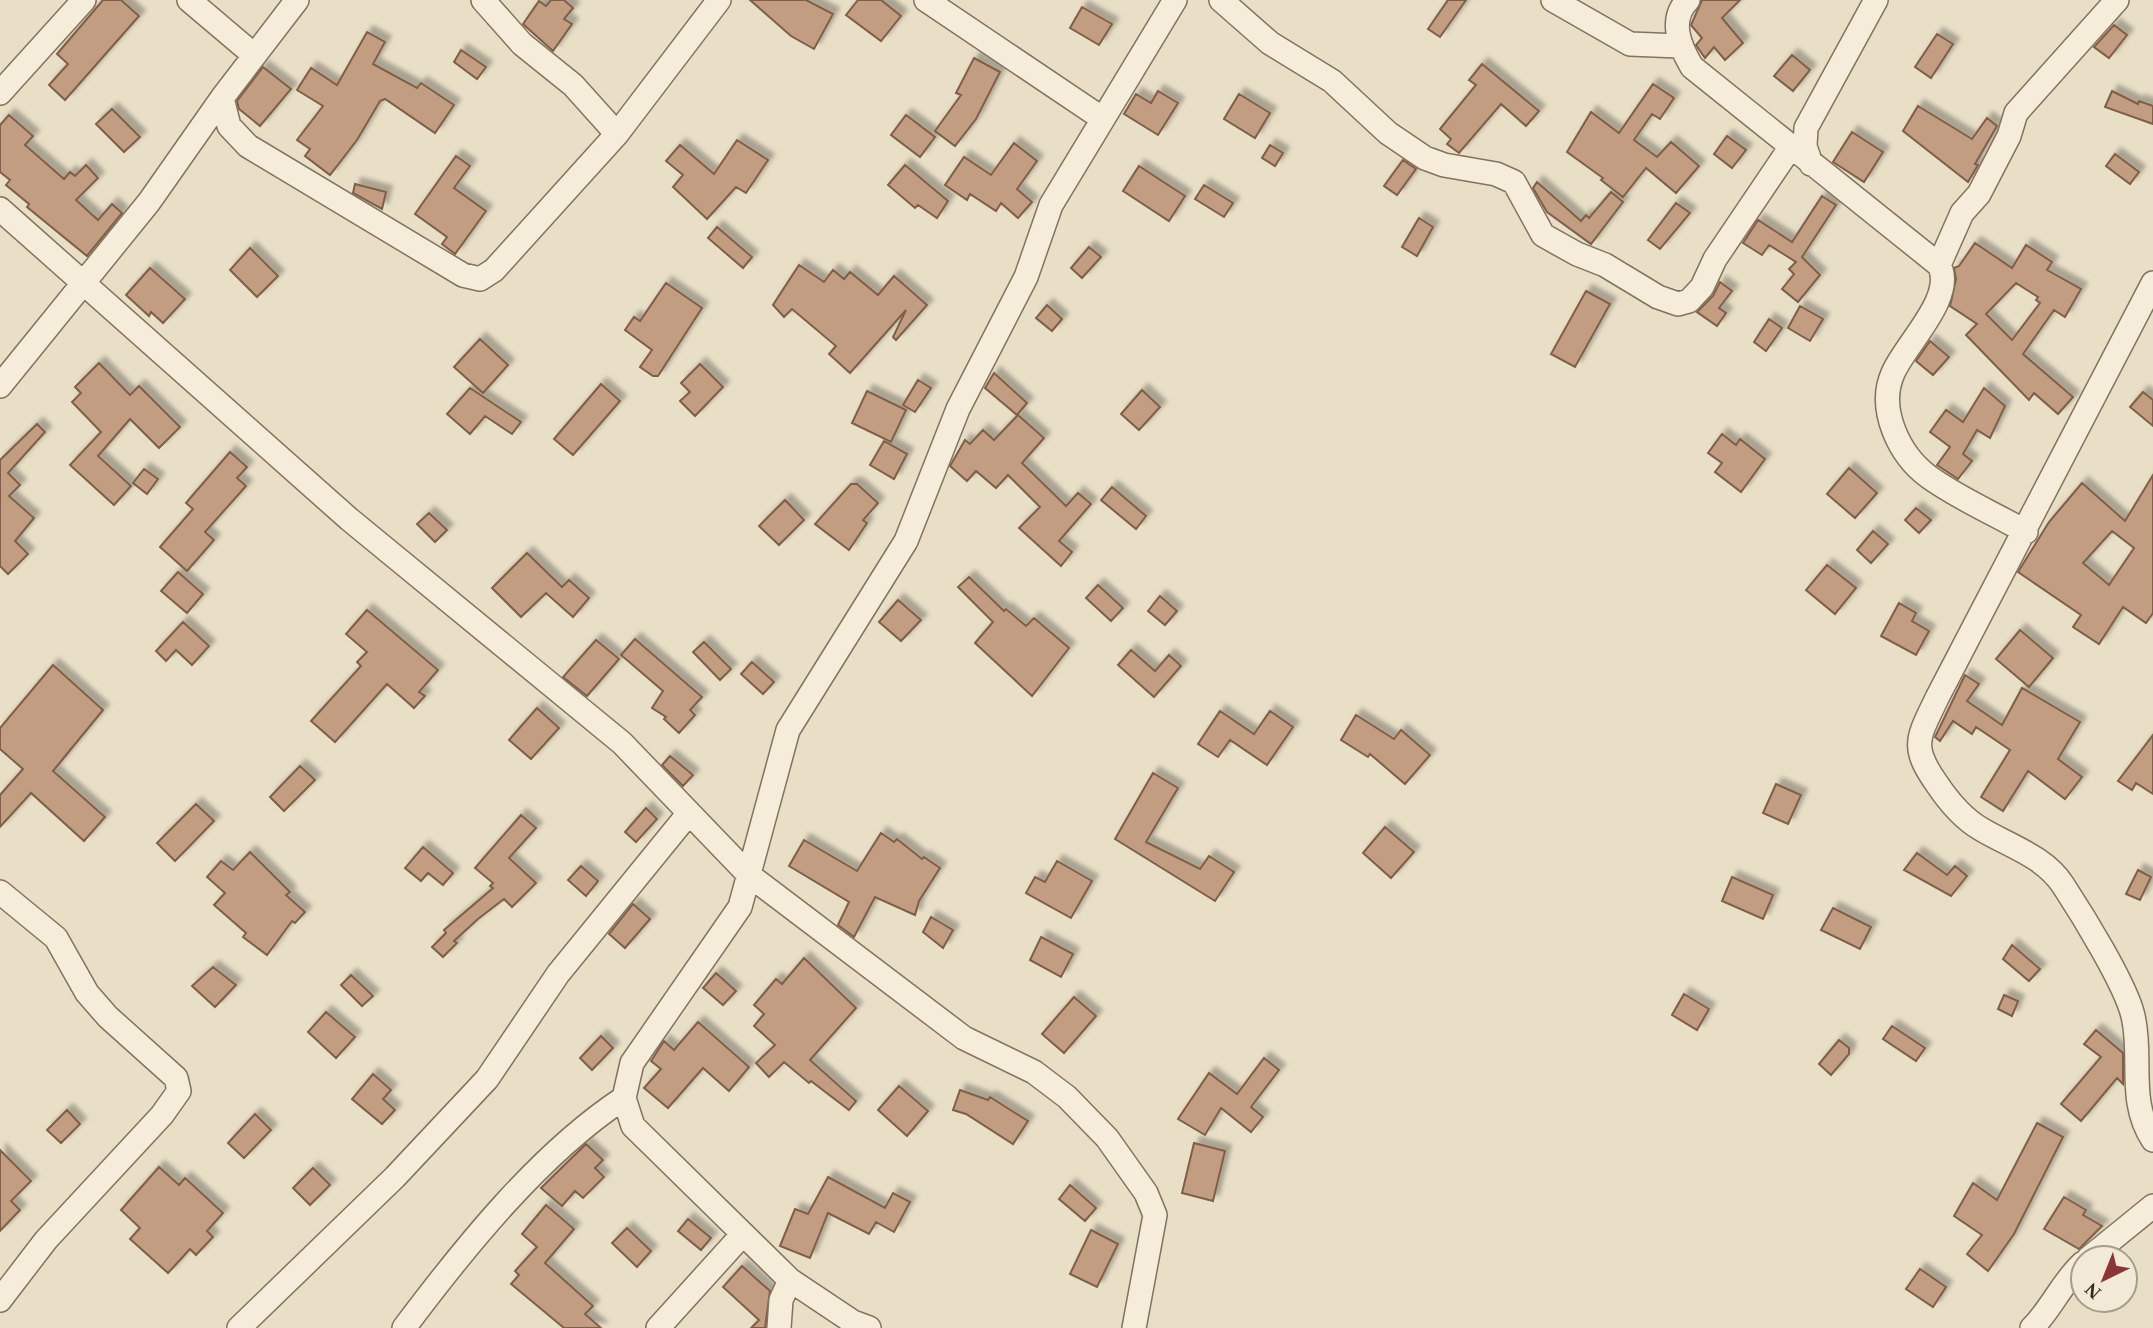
<svg xmlns="http://www.w3.org/2000/svg" width="2153" height="1328" font-family="Georgia,serif">
	<style>
		.building { fill: #c39d81; stroke: #7f5e47; stroke-width: 2; fill-rule: evenodd; filter: url(#shadow) }
		.lines { fill: none; stroke-linecap: round; stroke-linejoin: round }
		.street-casing { stroke: #83725f; stroke-width: 26 }
		.street { stroke: #f5edda; stroke-width: 23 }
	</style>
	<defs>
		<filter id="shadow"><feDropShadow dx="6" dy="-6" stdDeviation="2" flood-color="#0004"/></filter>
	</defs>
	<rect width="100%" height="100%" fill="#e9dfc7"/>
	<!-- building -->
	<path class="building" d="M 103,0 L 121,0 L 139,16 L 65,100 L 49,85 L 68,64 L 57,54 Z
		M 551,0 L 564,0 L 573,8 L 564,19 L 572,24 L 553,51 L 523,24 L 539,1 L 546,6 Z
		M 750,0 L 806,0 L 833,14 L 814,49 L 791,36 Z
		M 858,0 L 881,0 L 901,16 L 881,41 L 846,15 Z
		M 1448,0 L 1466,0 L 1440,37 L 1428,29 Z
		M 1702,0 L 1740,0 L 1722,18 L 1743,43 L 1725,60 L 1714,47 L 1705,58 L 1696,45 L 1702,38 L 1691,25 Z
		M 1082,7 L 1112,24 L 1099,45 L 1070,28 Z
		M 2114,25 L 2127,35 L 2109,58 L 2094,47 Z
		M 367,32 L 385,42 L 373,64 L 417,88 L 421,83 L 454,105 L 435,133 L 385,99 L 380,101 L 357,140 L 330,175 L 305,156 L 310,149 L 297,140 L 323,106 L 297,90 L 311,68 L 337,85 Z
		M 1937,34 L 1953,44 L 1931,78 L 1915,67 Z
		M 461,50 L 486,67 L 477,79 L 454,62 Z
		M 1792,55 L 1810,70 L 1793,91 L 1774,76 Z
		M 974,58 L 1000,72 L 976,119 L 955,146 L 935,131 L 961,95 L 956,93 Z
		M 1482,64 L 1539,111 L 1526,126 L 1501,104 L 1459,153 L 1447,144 L 1451,139 L 1440,129 L 1476,85 L 1469,80 Z
		M 263,67 L 291,89 L 260,126 L 239,109 L 237,101 Z
		M 1653,84 L 1674,98 L 1660,119 L 1652,114 L 1634,140 L 1657,157 L 1671,142 L 1699,166 L 1676,193 L 1646,168 L 1623,197 L 1601,180 L 1603,178 L 1567,152 L 1591,112 L 1619,133 Z
		M 1158,91 L 1178,103 L 1158,135 L 1124,114 L 1136,94 L 1151,103 Z
		M 2112,91 L 2138,104 L 2139,101 L 2153,106 L 2153,124 L 2105,107 Z
		M 1239,94 L 1270,113 L 1255,138 L 1224,119 Z
		M 1918,106 L 1972,139 L 1987,118 L 1997,126 L 1975,164 L 1978,165 L 1968,182 L 1903,131 Z
		M 112,109 L 140,137 L 124,152 L 96,124 Z
		M 9,115 L 33,136 L 25,145 L 64,179 L 70,172 L 75,176 L 86,165 L 98,178 L 76,200 L 98,220 L 112,204 L 122,213 L 87,256 L 27,207 L 29,204 L 6,185 L 10,180 L 0,172 L 0,125 Z
		M 906,115 L 935,137 L 920,157 L 891,135 Z
		M 1852,132 L 1883,152 L 1864,182 L 1833,162 Z
		M 1727,136 L 1746,150 L 1732,168 L 1714,154 Z
		M 737,140 L 768,160 L 746,193 L 736,187 L 707,219 L 673,187 L 683,175 L 666,161 L 680,145 L 714,174 Z
		M 1014,143 L 1037,161 L 1017,189 L 1032,202 L 1018,218 L 1001,203 L 996,211 L 970,194 L 967,200 L 945,185 L 964,157 L 991,175 Z
		M 1270,145 L 1283,153 L 1275,166 L 1262,158 Z
		M 2115,154 L 2139,172 L 2130,184 L 2106,166 Z
		M 456,156 L 470,166 L 454,188 L 486,211 L 455,254 L 442,244 L 447,237 L 415,214 Z
		M 1403,160 L 1416,169 L 1397,195 L 1384,186 Z
		M 905,165 L 948,201 L 937,218 L 918,205 L 915,208 L 888,185 Z
		M 1139,166 L 1185,196 L 1169,221 L 1123,191 Z
		M 1537,182 L 1581,221 L 1586,215 L 1589,218 L 1611,192 L 1623,202 L 1591,244 L 1547,212 L 1533,188 Z
		M 355,184 L 386,192 L 382,209 L 353,193 Z
		M 1204,185 L 1233,203 L 1224,217 L 1195,199 Z
		M 1822,196 L 1836,205 L 1802,257 L 1820,275 L 1798,302 L 1782,289 L 1794,274 L 1789,269 L 1796,262 L 1769,245 L 1762,255 L 1743,243 L 1758,220 L 1792,242 Z
		M 1676,203 L 1690,213 L 1660,249 L 1648,240 Z
		M 1419,218 L 1433,227 L 1417,256 L 1402,247 Z
		M 717,227 L 752,257 L 743,268 L 708,238 Z
		M 1975,243 L 2012,268 L 2026,245 L 2052,262 L 2047,270 L 2081,289 L 2065,317 L 2054,310 L 2023,354 L 2073,397 L 2058,414 L 2034,393 L 2029,400 L 1966,335 L 1977,324 L 1950,306 L 1956,279 L 1954,268 L 1959,266 ZM 2016,283 L 2038,297 L 2036,300 L 2040,303 L 2012,340 L 1986,314 Z
		M 1089,247 L 1101,257 L 1082,278 L 1071,268 Z
		M 250,248 L 278,276 L 257,297 L 230,270 Z
		M 799,265 L 824,282 L 833,270 L 844,279 L 850,272 L 878,295 L 894,276 L 927,305 L 896,340 L 893,337 L 906,310 L 850,373 L 829,354 L 836,346 L 792,309 L 784,317 L 773,305 Z
		M 150,268 L 185,299 L 163,323 L 151,312 L 149,316 L 126,295 Z
		M 1720,282 L 1732,291 L 1719,308 L 1726,313 L 1717,326 L 1697,312 L 1713,296 Z
		M 666,283 L 702,308 L 658,376 L 653,376 L 640,367 L 652,350 L 625,330 L 634,317 L 640,321 Z
		M 1586,291 L 1610,304 L 1575,367 L 1551,354 Z
		M 1047,305 L 1062,319 L 1052,331 L 1036,318 Z
		M 1800,306 L 1823,319 L 1810,341 L 1788,328 Z
		M 1769,319 L 1782,328 L 1766,351 L 1754,342 Z
		M 480,339 L 508,365 L 483,393 L 454,367 Z
		M 1930,341 L 1949,357 L 1933,375 L 1916,361 Z
		M 99,363 L 130,395 L 139,386 L 180,427 L 159,448 L 130,419 L 98,456 L 131,486 L 114,505 L 70,465 L 101,432 L 72,402 L 81,393 L 75,387 Z
		M 700,364 L 723,387 L 695,416 L 680,401 L 690,392 L 681,383 Z
		M 994,373 L 1027,403 L 1017,415 L 985,388 Z
		M 918,380 L 931,388 L 915,412 L 903,405 Z
		M 601,384 L 620,401 L 573,455 L 554,439 Z
		M 470,388 L 521,422 L 512,434 L 485,416 L 470,434 L 447,414 Z
		M 1984,388 L 2005,406 L 1990,438 L 1977,430 L 1963,454 L 1972,461 L 1958,479 L 1937,465 L 1950,447 L 1930,432 L 1946,410 L 1963,422 Z
		M 1142,390 L 1160,407 L 1139,430 L 1121,414 Z
		M 867,391 L 906,410 L 891,442 L 852,423 Z
		M 2143,392 L 2153,400 L 2153,426 L 2130,407 Z
		M 1018,415 L 1044,438 L 1022,463 L 1066,506 L 1078,493 L 1091,504 L 1059,541 L 1072,552 L 1061,566 L 1019,528 L 1040,507 L 1008,475 L 996,488 L 976,471 L 967,481 L 950,466 L 965,440 L 970,444 L 983,430 L 994,440 Z
		M 37,424 L 45,432 L 8,473 L 20,485 L 9,496 L 34,518 L 15,541 L 28,554 L 8,574 L 0,566 L 0,460 Z
		M 1722,434 L 1736,445 L 1740,439 L 1765,459 L 1741,492 L 1715,472 L 1722,463 L 1708,453 Z
		M 884,441 L 907,454 L 894,479 L 870,465 Z
		M 230,452 L 247,467 L 237,478 L 246,486 L 205,532 L 214,540 L 187,571 L 160,547 L 193,509 L 186,503 Z
		M 1849,468 L 1877,493 L 1855,518 L 1827,494 Z
		M 144,469 L 158,479 L 147,494 L 133,483 Z
		M 2153,475 L 2153,613 L 2146,623 L 2123,607 L 2099,644 L 2073,627 L 2081,615 L 2018,572 L 2049,522 L 2082,483 L 2125,521 ZM 2112,531 L 2134,548 L 2109,585 L 2083,563 Z
		M 851,484 L 857,484 L 878,503 L 863,520 L 867,523 L 849,550 L 815,524 Z
		M 1112,487 L 1146,516 L 1136,529 L 1101,500 Z
		M 785,500 L 804,520 L 779,545 L 759,526 Z
		M 1916,508 L 1931,520 L 1919,533 L 1905,520 Z
		M 429,513 L 447,530 L 435,542 L 417,524 Z
		M 1873,531 L 1888,544 L 1871,563 L 1857,550 Z
		M 527,553 L 562,587 L 569,580 L 589,598 L 573,617 L 546,593 L 521,617 L 492,588 Z
		M 1827,565 L 1856,588 L 1835,614 L 1806,590 Z
		M 178,572 L 203,594 L 187,613 L 161,591 Z
		M 969,577 L 1004,611 L 1006,609 L 1026,626 L 1034,618 L 1069,648 L 1032,696 L 975,643 L 993,622 L 958,587 Z
		M 1098,585 L 1123,608 L 1111,621 L 1086,598 Z
		M 1160,596 L 1177,611 L 1165,625 L 1148,611 Z
		M 898,600 L 921,620 L 901,641 L 879,622 Z
		M 1899,603 L 1916,613 L 1912,621 L 1929,631 L 1916,655 L 1881,636 Z
		M 367,610 L 438,670 L 419,692 L 425,696 L 414,708 L 387,684 L 335,742 L 311,721 L 361,666 L 357,662 L 367,652 L 346,634 Z
		M 183,622 L 209,646 L 192,665 L 176,650 L 166,661 L 156,651 Z
		M 2020,630 L 2053,658 L 2029,687 L 1996,659 Z
		M 635,639 L 702,697 L 690,710 L 695,715 L 679,733 L 664,719 L 666,717 L 652,708 L 663,691 L 621,655 Z
		M 596,640 L 619,659 L 587,696 L 563,677 Z
		M 704,642 L 731,669 L 720,680 L 693,652 Z
		M 1131,650 L 1155,671 L 1169,655 L 1181,666 L 1154,697 L 1118,665 Z
		M 752,662 L 774,682 L 763,694 L 741,674 Z
		M 53,665 L 103,710 L 53,771 L 105,817 L 84,841 L 31,793 L 0,827 L 0,795 L 23,769 L 0,749 L 0,728 Z
		M 1965,675 L 1979,684 L 1967,701 L 2002,725 L 2022,688 L 2080,722 L 2058,759 L 2082,777 L 2065,799 L 2028,771 L 2003,811 L 1981,797 L 2010,750 L 1976,727 L 1972,734 L 1953,721 L 1940,741 L 1935,737 Z
		M 537,708 L 559,728 L 531,759 L 509,740 Z
		M 1220,711 L 1254,734 L 1270,711 L 1293,727 L 1267,765 L 1230,740 L 1218,757 L 1198,744 Z
		M 1356,715 L 1394,739 L 1401,730 L 1430,755 L 1405,784 L 1370,754 L 1368,757 L 1341,740 Z
		M 2153,735 L 2153,794 L 2136,783 L 2132,790 L 2118,781 Z
		M 670,756 L 693,775 L 683,786 L 662,765 Z
		M 300,766 L 315,780 L 284,811 L 270,797 Z
		M 1153,773 L 1178,788 L 1146,842 L 1200,869 L 1209,856 L 1234,872 L 1215,901 L 1115,839 Z
		M 1776,784 L 1801,795 L 1788,824 L 1763,813 Z
		M 196,804 L 214,821 L 175,861 L 157,843 Z
		M 646,808 L 657,819 L 636,842 L 625,832 Z
		M 521,815 L 536,828 L 509,858 L 536,883 L 512,907 L 504,899 L 478,919 L 454,941 L 457,943 L 443,957 L 432,947 L 446,933 L 444,930 L 493,888 L 490,886 L 493,883 L 475,868 Z
		M 1385,827 L 1414,852 L 1391,878 L 1363,853 Z
		M 881,833 L 894,842 L 897,839 L 922,859 L 924,857 L 940,868 L 919,901 L 915,915 L 875,897 L 854,937 L 838,925 L 849,902 L 789,866 L 804,840 L 857,871 Z
		M 423,847 L 453,873 L 443,885 L 428,873 L 421,881 L 405,868 Z
		M 250,852 L 290,892 L 286,895 L 305,912 L 295,923 L 292,921 L 267,955 L 243,937 L 246,933 L 214,905 L 225,893 L 207,877 L 221,861 L 233,870 Z
		M 1917,853 L 1947,875 L 1955,866 L 1967,876 L 1951,896 L 1904,870 Z
		M 1057,861 L 1092,881 L 1071,918 L 1026,893 L 1035,877 L 1045,882 Z
		M 581,866 L 598,881 L 586,896 L 568,880 Z
		M 2138,870 L 2151,877 L 2140,900 L 2126,894 Z
		M 1732,877 L 1773,895 L 1763,919 L 1722,901 Z
		M 633,904 L 650,919 L 625,948 L 609,934 Z
		M 1833,908 L 1871,927 L 1860,949 L 1821,930 Z
		M 931,917 L 953,930 L 943,948 L 923,932 Z
		M 1041,937 L 1073,954 L 1061,977 L 1030,960 Z
		M 2012,945 L 2040,969 L 2029,981 L 2003,959 Z
		M 804,958 L 856,1008 L 810,1060 L 856,1101 L 849,1110 L 811,1081 L 809,1083 L 784,1062 L 769,1077 L 756,1063 L 775,1045 L 754,1026 L 764,1014 L 754,1005 L 776,979 L 782,984 Z
		M 213,967 L 236,985 L 215,1007 L 192,986 Z
		M 716,973 L 736,991 L 723,1005 L 703,988 Z
		M 351,975 L 373,996 L 362,1006 L 341,985 Z
		M 1684,994 L 1709,1009 L 1697,1030 L 1672,1015 Z
		M 2004,995 L 2018,1001 L 2012,1016 L 1998,1009 Z
		M 1074,997 L 1096,1016 L 1064,1053 L 1042,1034 Z
		M 326,1012 L 355,1037 L 336,1058 L 308,1032 Z
		M 698,1022 L 749,1067 L 729,1091 L 703,1068 L 668,1108 L 644,1088 L 661,1069 L 651,1061 L 664,1041 L 674,1050 Z
		M 1892,1026 L 1925,1048 L 1916,1061 L 1883,1039 Z
		M 2096,1030 L 2123,1053 L 2123,1084 L 2117,1078 L 2081,1121 L 2061,1104 L 2101,1057 L 2084,1044 Z
		M 601,1036 L 613,1048 L 592,1070 L 580,1058 Z
		M 1839,1040 L 1849,1048 L 1849,1054 L 1831,1075 L 1819,1064 Z
		M 1264,1058 L 1279,1070 L 1251,1107 L 1263,1117 L 1251,1132 L 1221,1108 L 1205,1135 L 1178,1119 L 1209,1073 L 1237,1094 Z
		M 373,1074 L 391,1090 L 383,1099 L 395,1110 L 382,1124 L 352,1099 Z
		M 899,1086 L 928,1111 L 907,1136 L 878,1110 Z
		M 960,1090 L 988,1100 L 990,1097 L 1028,1121 L 1013,1144 L 966,1114 L 953,1110 Z
		M 67,1110 L 80,1124 L 61,1143 L 47,1130 Z
		M 255,1114 L 271,1130 L 244,1158 L 228,1143 Z
		M 2037,1123 L 2063,1137 L 2014,1234 L 1988,1271 L 1967,1254 L 1982,1235 L 1954,1216 L 1973,1183 L 1997,1200 Z
		M 1194,1143 L 1225,1151 L 1213,1201 L 1182,1193 Z
		M 586,1144 L 603,1160 L 595,1168 L 604,1177 L 583,1198 L 575,1191 L 562,1206 L 541,1188 Z
		M 0,1150 L 31,1181 L 11,1201 L 20,1210 L 0,1231 Z
		M 159,1167 L 179,1185 L 185,1178 L 223,1213 L 207,1231 L 213,1237 L 196,1255 L 190,1249 L 168,1273 L 130,1239 L 140,1228 L 121,1210 Z
		M 313,1168 L 330,1185 L 310,1205 L 293,1188 Z
		M 828,1177 L 885,1208 L 893,1193 L 910,1202 L 894,1232 L 876,1222 L 869,1234 L 828,1213 L 810,1258 L 780,1246 L 795,1209 L 808,1214 Z
		M 1070,1185 L 1096,1208 L 1085,1221 L 1059,1199 Z
		M 2064,1197 L 2086,1210 L 2083,1215 L 2102,1226 L 2079,1249 L 2044,1229 Z
		M 546,1205 L 574,1229 L 545,1263 L 593,1306 L 585,1314 L 601,1328 L 564,1328 L 511,1284 L 519,1275 L 515,1271 L 537,1247 L 522,1234 Z
		M 688,1219 L 711,1238 L 701,1250 L 678,1231 Z
		M 627,1228 L 651,1251 L 637,1267 L 612,1243 Z
		M 1091,1230 L 1118,1244 L 1097,1287 L 1070,1274 Z
		M 742,1266 L 770,1291 L 765,1328 L 751,1328 L 759,1320 L 723,1287 Z
		M 1920,1269 L 1946,1287 L 1933,1307 L 1906,1289 Z"/>
	<g class="lines">
		<!-- street casing -->
		<g class="street-casing">
			<path id="street" d="M 189,0 L 254,55
				M 483,0 L 522,44 L 573,85 L 617,134
				M 926,0 L 1103,119
				M 1221,0 L 1270,43 L 1332,81 L 1388,133 L 1425,158 L 1444,165 L 1496,174 L 1514,182 L 1543,235 L 1577,254 L 1605,265 L 1658,297 L 1678,304 L 1689,301 L 1702,287 L 1715,259 L 1790,148
				M 1553,0 L 1630,44 L 1679,46
				M 1688,0 C 1668,20 1680,47 1692,67 L 1939,265 C 1956,297 1906,343 1893,373 C 1877,409 1899,455 1929,477 C 1958,498 1995,514 2026,532
				M 0,93 L 84,0
				M 222,98 L 229,126 L 248,146 L 463,275 L 480,279 L 494,270 L 617,134 L 719,0
				M 1811,164 L 1805,146 L 1806,128 L 1876,0
				M 0,209 L 349,519 L 622,743 L 749,875 L 964,1038 L 1034,1072 L 1067,1097 L 1107,1138 L 1146,1193 L 1155,1215 L 1134,1328
				M 1939,265 L 1962,213 L 1979,194 L 2009,136 L 2016,113 L 2117,0
				M 2153,283 L 1937,698 C 1918,738 1910,746 1937,784 C 1949,802 1962,818 1981,829 C 2009,846 2044,856 2063,885 C 2082,914 2126,985 2133,1016 C 2143,1058 2127,1100 2153,1140
				M 0,386 L 149,202 L 222,98 L 297,0
				M 0,892 L 56,938 L 87,993 L 108,1017 L 176,1078 L 179,1091 L 162,1115 L 46,1240 L 0,1300
				M 2089,1258 L 2153,1206
				M 239,1328 L 395,1177 L 487,1079 L 558,974 L 689,813
				M 404,1328 C 464,1248 540,1153 624,1098
				M 658,1328 L 743,1234
				M 779,1328 L 781,1300 L 790,1280
				M 869,1328 L 853,1322 L 790,1280 L 633,1126 L 624,1098 L 632,1063 L 740,907 L 788,730 L 906,541 L 958,409 L 1026,277 L 1051,205 L 1175,0
				M 2032,1328 C 2052,1308 2062,1282 2083,1263"/>
		</g>
		<!-- street -->
		<use href="#street" class="street"/>
	</g>
	<!-- north arrow -->
	<g transform="translate(2104 1279) rotate(223)"><circle r="33" fill="#f2ead6" stroke="#a69d8e" stroke-width="2"/>
	<path d="M0-5L12 26L0 18L-12 26Z" fill="#8b3536"/>
	<text y="-10" font-size="19" font-weight="bold" text-anchor="middle" fill="#352a21">N</text>
	</g>
</svg>
